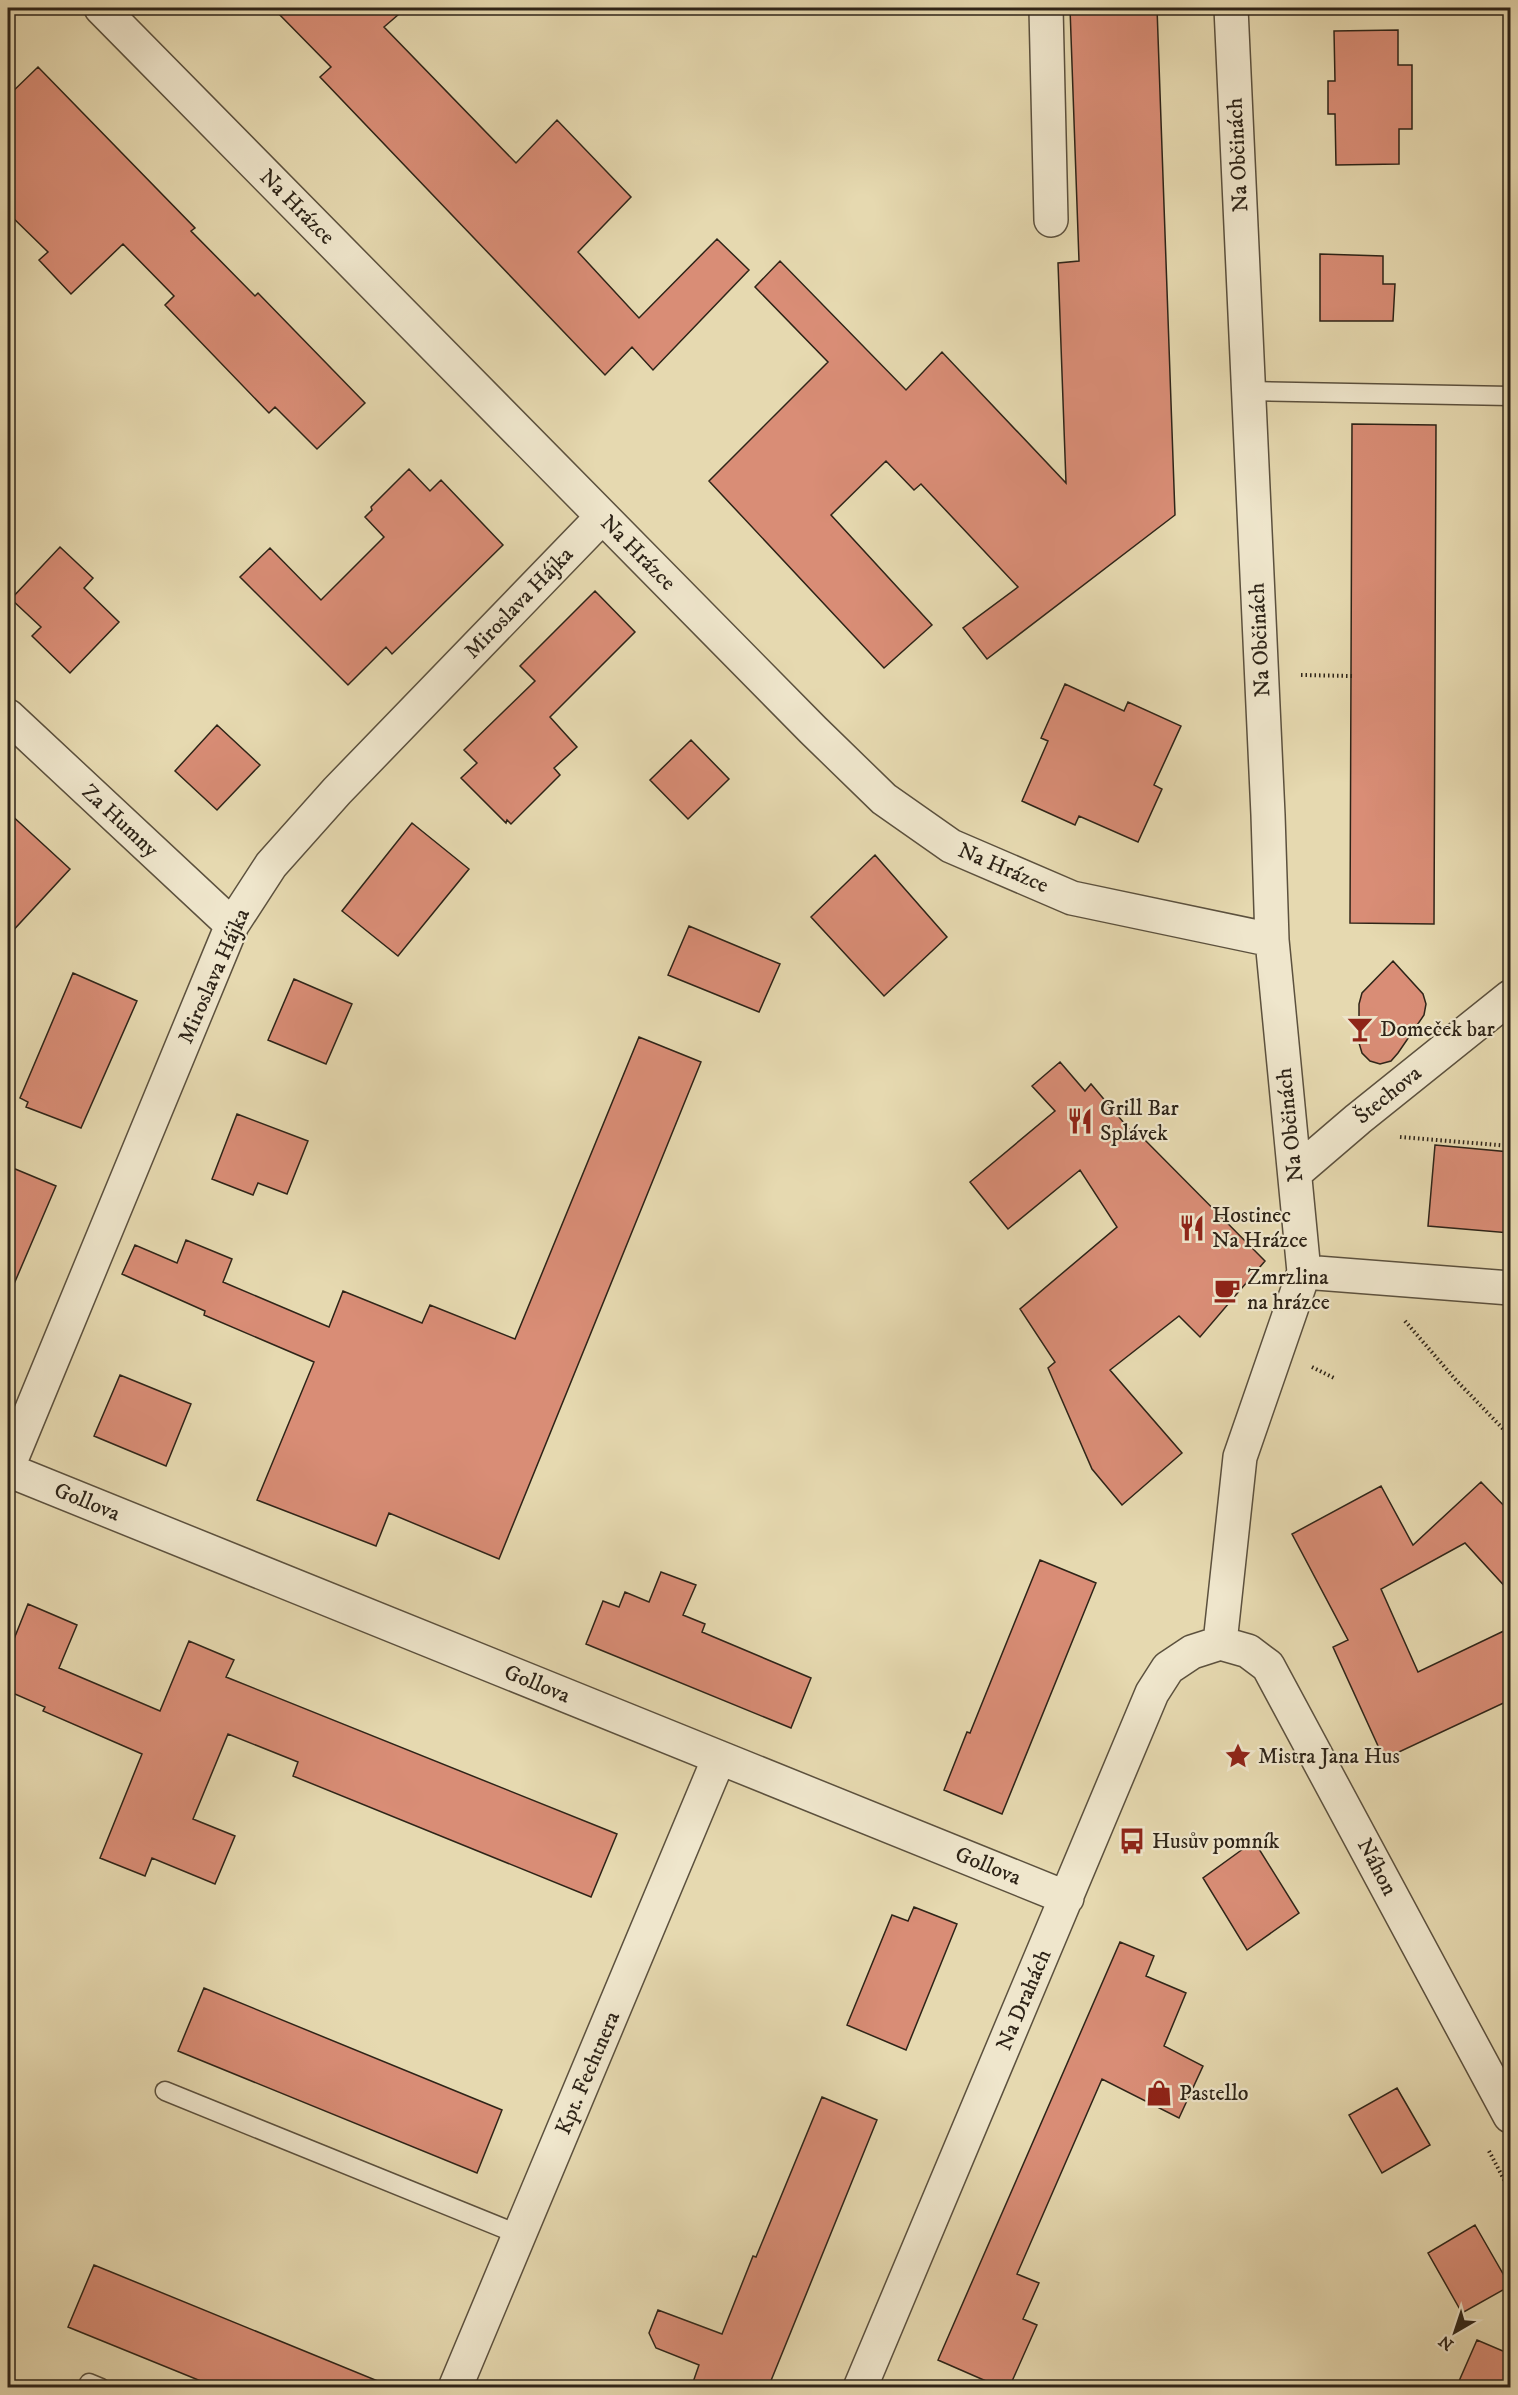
<svg xmlns="http://www.w3.org/2000/svg" width="1518" height="2395" font-family="'IM FELL DW Pica',serif">
	<style>
		.building { fill: #d98d76; stroke: #2e2418; stroke-width: 1.5 }
		.lines { fill: none; stroke-linecap: round; stroke-linejoin: round }
		.lane-casing { stroke: #5c513e; stroke-width: 21 }
		.street-casing { stroke: #5c513e; stroke-width: 36 }
		.path { stroke: #2e2418; stroke-width: 4; stroke-dasharray: 1.5 3; stroke-linecap: butt }
		.lane { stroke: #efe6cc; stroke-width: 18 }
		.street { stroke: #efe6cc; stroke-width: 33 }
		.labels { text-anchor: middle; dominant-baseline: central; stroke-width: 4.5; stroke-linejoin: round; paint-order: stroke }
		.street-label { font-size: 22px; fill: #2e2418; stroke: #efe6cc }
		.poi-label { font-size: 22px; fill: #2e2418; stroke: #efe6cc; text-anchor: start }
	</style>
	<rect width="100%" height="100%" fill="#e6d9b0"/>
	<filter id="stains"><feTurbulence type="fractalNoise" baseFrequency=".00333" numOctaves="4"/><feColorMatrix values="0 0 0 0 .2 0 0 0 0 .09 0 0 0 0 .02 0 0 0 .5 -.17"/></filter>
	<radialGradient id="worn" r=".72"><stop offset=".6" stop-color="#630" stop-opacity="0"/><stop offset="1" stop-color="#630" stop-opacity=".3"/></radialGradient>
	<!-- building -->
	<path class="building" d="M 273,8 L 406,8 L 384,27 L 516,163 L 557,120 L 631,197 L 578,252 L 639,318 L 717,239 L 749,270 L 653,370 L 632,347 L 605,375 L 320,77 L 331,67 Z
		M 1070,8 L 1157,8 L 1175,515 L 987,659 L 963,628 L 1018,587 L 921,484 L 914,490 L 886,461 L 831,515 L 932,625 L 884,668 L 709,481 L 828,362 L 755,287 L 780,261 L 906,390 L 942,352 L 1066,483 L 1058,263 L 1079,261 Z
		M 1398,30 L 1398,65 L 1412,65 L 1412,129 L 1399,129 L 1399,164 L 1336,165 L 1335,114 L 1328,114 L 1328,81 L 1335,81 L 1334,31 Z
		M 38,67 L 195,228 L 191,231 L 255,296 L 258,293 L 365,403 L 317,449 L 275,407 L 269,413 L 165,305 L 174,296 L 123,244 L 71,294 L 39,260 L 48,252 L 8,213 L 8,96 Z
		M 1320,254 L 1383,256 L 1383,284 L 1395,284 L 1393,321 L 1320,321 Z
		M 1352,424 L 1436,425 L 1434,924 L 1350,923 Z
		M 409,469 L 430,491 L 441,480 L 503,545 L 392,654 L 386,647 L 348,685 L 240,577 L 270,548 L 321,600 L 384,537 L 365,517 L 372,510 L 371,507 Z
		M 60,547 L 93,578 L 84,588 L 119,622 L 70,673 L 32,636 L 41,627 L 11,599 Z
		M 595,591 L 635,632 L 550,717 L 577,747 L 554,768 L 560,775 L 511,824 L 507,820 L 506,823 L 461,778 L 477,763 L 464,750 L 535,681 L 520,666 Z
		M 1065,684 L 1124,711 L 1128,702 L 1181,726 L 1154,785 L 1162,789 L 1138,842 L 1079,816 L 1075,825 L 1022,801 L 1048,741 L 1041,738 Z
		M 217,725 L 260,765 L 217,810 L 175,771 Z
		M 691,740 L 729,779 L 688,819 L 650,780 Z
		M 8,812 L 70,869 L 8,936 Z
		M 412,823 L 469,869 L 398,956 L 342,911 Z
		M 875,855 L 947,937 L 884,996 L 811,917 Z
		M 689,926 L 780,964 L 759,1012 L 668,975 Z
		M 1393,961 L 1423,994 L 1426,1004 L 1424,1015 L 1398,1053 L 1391,1061 L 1380,1064 L 1370,1061 L 1362,1053 L 1359,1043 L 1359,1004 L 1362,993 Z
		M 73,973 L 137,1001 L 81,1128 L 26,1107 L 28,1102 L 20,1098 Z
		M 294,979 L 352,1004 L 326,1064 L 268,1040 Z
		M 639,1037 L 701,1062 L 499,1559 L 389,1513 L 376,1546 L 257,1500 L 314,1362 L 204,1315 L 205,1311 L 122,1274 L 135,1245 L 177,1263 L 186,1240 L 232,1259 L 223,1282 L 329,1327 L 343,1291 L 422,1323 L 430,1305 L 515,1339 Z
		M 1060,1062 L 1085,1091 L 1091,1084 L 1135,1136 L 1138,1133 L 1265,1261 L 1200,1337 L 1179,1316 L 1110,1370 L 1182,1453 L 1122,1505 L 1092,1469 L 1048,1368 L 1055,1362 L 1020,1309 L 1117,1227 L 1080,1170 L 1008,1229 L 970,1182 L 1055,1111 L 1032,1086 Z
		M 237,1114 L 308,1141 L 287,1194 L 258,1183 L 253,1195 L 212,1179 Z
		M 1435,1145 L 1510,1152 L 1510,1233 L 1428,1226 Z
		M 8,1166 L 56,1186 L 8,1298 Z
		M 120,1375 L 191,1404 L 166,1466 L 94,1436 Z
		M 1481,1482 L 1510,1512 L 1510,1592 L 1465,1543 L 1381,1589 L 1418,1672 L 1510,1628 L 1510,1700 L 1384,1759 L 1333,1647 L 1348,1640 L 1292,1534 L 1381,1486 L 1413,1545 Z
		M 1040,1560 L 1096,1583 L 1002,1814 L 944,1790 L 967,1732 L 970,1733 Z
		M 661,1572 L 696,1585 L 683,1615 L 705,1624 L 702,1632 L 811,1678 L 791,1728 L 586,1644 L 603,1601 L 619,1607 L 625,1592 L 649,1602 Z
		M 28,1604 L 77,1625 L 59,1668 L 160,1711 L 189,1641 L 234,1660 L 226,1677 L 617,1834 L 591,1897 L 293,1776 L 298,1762 L 228,1734 L 193,1819 L 235,1836 L 215,1884 L 152,1858 L 145,1876 L 100,1858 L 142,1754 L 43,1711 L 45,1707 L 8,1691 L 8,1654 Z
		M 1254,1841 L 1299,1913 L 1247,1950 L 1203,1878 Z
		M 914,1907 L 957,1924 L 906,2050 L 847,2025 L 892,1915 L 908,1921 Z
		M 1120,1942 L 1154,1956 L 1146,1976 L 1186,1993 L 1164,2046 L 1203,2066 L 1179,2118 L 1102,2079 L 1017,2274 L 1039,2283 L 1023,2319 L 1037,2325 L 1009,2388 L 1002,2388 L 938,2360 Z
		M 204,1988 L 502,2110 L 477,2173 L 178,2051 Z
		M 1397,2088 L 1430,2145 L 1382,2173 L 1349,2115 Z
		M 822,2097 L 877,2120 L 768,2388 L 691,2388 L 699,2365 L 656,2348 L 649,2333 L 658,2310 L 722,2334 L 753,2256 L 756,2257 Z
		M 1475,2225 L 1510,2286 L 1462,2313 L 1428,2253 Z
		M 94,2265 L 390,2386 L 390,2388 L 218,2388 L 68,2327 Z
		M 1477,2340 L 1510,2354 L 1510,2388 L 1456,2388 Z"/>
	<g class="lines">
		<!-- lane casing -->
		<g class="lane-casing">
			<path id="lane" d="M 1249,391 L 1510,396
				M 165,2091 L 520,2235
				M 89,2383 L 101,2388"/>
		</g>
		<!-- street casing -->
		<g class="street-casing">
			<path id="street" d="M 101,8 L 813,730 L 884,799 L 951,846 L 1072,898 L 1272,940
				M 1046,8 L 1051,220
				M 8,716 L 232,925
				M 1295,1173 L 1358,1119 L 1510,997
				M 1304,1272 L 1510,1288
				M 8,1467 L 232,925 L 271,865 L 337,791 L 602,517
				M 8,1470 L 1067,1898
				M 1220,1643 L 1240,1457 L 1304,1272 L 1272,940 L 1268,815 L 1231,8
				M 1220,1643 L 1248,1651 L 1268,1666 L 1510,2116
				M 455,2388 L 719,1758
				M 860,2388 L 1152,1693 L 1168,1668 L 1192,1652 L 1220,1643"/>
		</g>
		<!-- path -->
		<path class="path" d="M 1301,675 L 1352,676
			M 1400,1137 L 1510,1146
			M 1405,1321 L 1455,1379 L 1510,1436
			M 1312,1367 L 1334,1378
			M 1489,2151 L 1510,2191"/>
		<!-- lane -->
		<use href="#lane" class="lane"/>
		<!-- street -->
		<use href="#street" class="street"/>
	</g>
	<!-- icons -->
	<defs>
		<g id="bar-bare" transform="scale(2.07)"><path d="M-6-5H6L.8 .8V4.5H3.5V6h-7V4.5H-.8V.8Z" fill="#8f2418" stroke="#efe6cc" stroke-width="2.5" paint-order="stroke"/></g>
		<g id="restaurant-bare" transform="scale(2.07)"><path d="M-5-6h1v4h1v-4h1v4h1v-4h1v5L-1.5 .5V6h-2V.5L-5-1ZM5-6V6H3V1.5H1.5Q1.5-4 5-6Z" fill="#8f2418" stroke="#efe6cc" stroke-width="2.5" paint-order="stroke"/></g>
		<g id="cafe-bare" transform="scale(2.07)"><path d="M-5.5-4.5H6V0H3Q3 3.5 0 3.5H-2.5Q-5.5 3.5-5.5 0ZM3-3.2v2h1.7v-2ZM-6 4.5H4V6H-6Z" fill="#8f2418" stroke="#efe6cc" stroke-width="2.5" paint-order="stroke"/></g>
		<g id="sight-bare" transform="scale(2.07)"><path d="M0-6L1.8-2.2L6-1.7L2.9 1.2L3.7 5.4L0 3.3L-3.7 5.4L-2.9 1.2L-6-1.7L-1.8-2.2Z" fill="#8f2418" stroke="#efe6cc" stroke-width="2.5" paint-order="stroke"/></g>
		<g id="bus-bare" transform="scale(2.07)"><path d="M-5-6H5V4H4V6H2V4H-2V6H-4V4H-5ZM-3.5-4V0h7V-4ZM-3.5 1.2v1.5H-2V1.2ZM2 1.2v1.5H3.5V1.2Z" fill="#8f2418" stroke="#efe6cc" stroke-width="2.5" paint-order="stroke"/></g>
		<g id="shop-bare" transform="scale(2.07)"><path d="M-5-2.5h2.3a2.7 3.5 0 0 1 5.4 0H5L5.5 6h-11ZM-1.5-2.5h3a1.5 2.3 0 0 0-3 0Z" fill="#8f2418" stroke="#efe6cc" stroke-width="2.5" paint-order="stroke"/></g>
	</defs>
	<g fill-rule="evenodd">
		<use href="#bar-bare" x="1360" y="1029"/>
		<use href="#restaurant-bare" x="1080" y="1121"/>
		<use href="#restaurant-bare" x="1192" y="1228"/>
		<use href="#cafe-bare" x="1227" y="1290"/>
		<use href="#sight-bare" x="1238" y="1756"/>
		<use href="#bus-bare" x="1132" y="1841"/>
		<use href="#shop-bare" x="1159" y="2093"/>
	</g>
	<g class="labels">
		<!-- street labels -->
		<g class="street-label">
			<text transform="translate(1238 155) rotate(-93)">Na Občinách</text>
			<text transform="translate(297 207) rotate(45)">Na Hrázce</text>
			<text transform="translate(638 553) rotate(45)">Na Hrázce</text>
			<text transform="translate(519 603) rotate(-46)">Miroslava Hájka</text>
			<text transform="translate(1260 640) rotate(-93)">Na Občinách</text>
			<text transform="translate(120 821) rotate(43)">Za Humny</text>
			<text transform="translate(1003 868) rotate(23)">Na Hrázce</text>
			<text transform="translate(214 976) rotate(-66)">Miroslava Hájka</text>
			<text transform="translate(1388 1095) rotate(-39)">Štechova</text>
			<text transform="translate(1290 1125) rotate(-96)">Na Občinách</text>
			<text transform="translate(87 1502) rotate(22)">Gollova</text>
			<text transform="translate(537 1684) rotate(22)">Gollova</text>
			<text transform="translate(988 1866) rotate(22)">Gollova</text>
			<text transform="translate(1377 1867) rotate(62)">Náhon</text>
			<text transform="translate(1024 2000) rotate(-67)">Na Drahách</text>
			<text transform="translate(588 2073) rotate(-67)">Kpt. Fechtnera</text>
		</g>
		<!-- poi labels -->
		<g class="poi-label">
			<text x="1380" y="1029">Domeček bar</text>
			<text x="1100" y="1108">Grill Bar<tspan x="1100" dy="25">Splávek</tspan></text>
			<text x="1212" y="1215">Hostinec<tspan x="1212" dy="25">Na Hrázce</tspan></text>
			<text x="1247" y="1277">Zmrzlina<tspan x="1247" dy="25">na hrázce</tspan></text>
			<text x="1258" y="1756">Mistra Jana Hus</text>
			<text x="1152" y="1841">Husův pomník</text>
			<text x="1179" y="2093">Pastello</text>
		</g>
	</g>
	<!-- margin -->
	<rect width="1518" height="2395" fill="none" stroke="#e6d9b0" stroke-width="30"/>
	<rect x="9" y="9" width="1500" height="2377" fill="none" stroke="#2e2418" stroke-width="3"/>
	<rect x="15" y="15" width="1488" height="2365" fill="none" stroke="#2e2418" stroke-width="1.5"/>
	<!-- north arrow -->
	<g transform="translate(1455 2332) rotate(219)" stroke="#efe6cc" stroke-width="4.5" paint-order="stroke">
	<path d="M0-4.5L10 22L0 15L-10 22Z" fill="#2e2418"/>
	<text y="-9" font-size="16" font-weight="bold" text-anchor="middle" fill="#2e2418">N</text>
	</g>
	<rect width="100%" height="100%" filter="url(#stains)"/>
	<rect width="100%" height="100%" fill="url(#worn)"/>
</svg>
